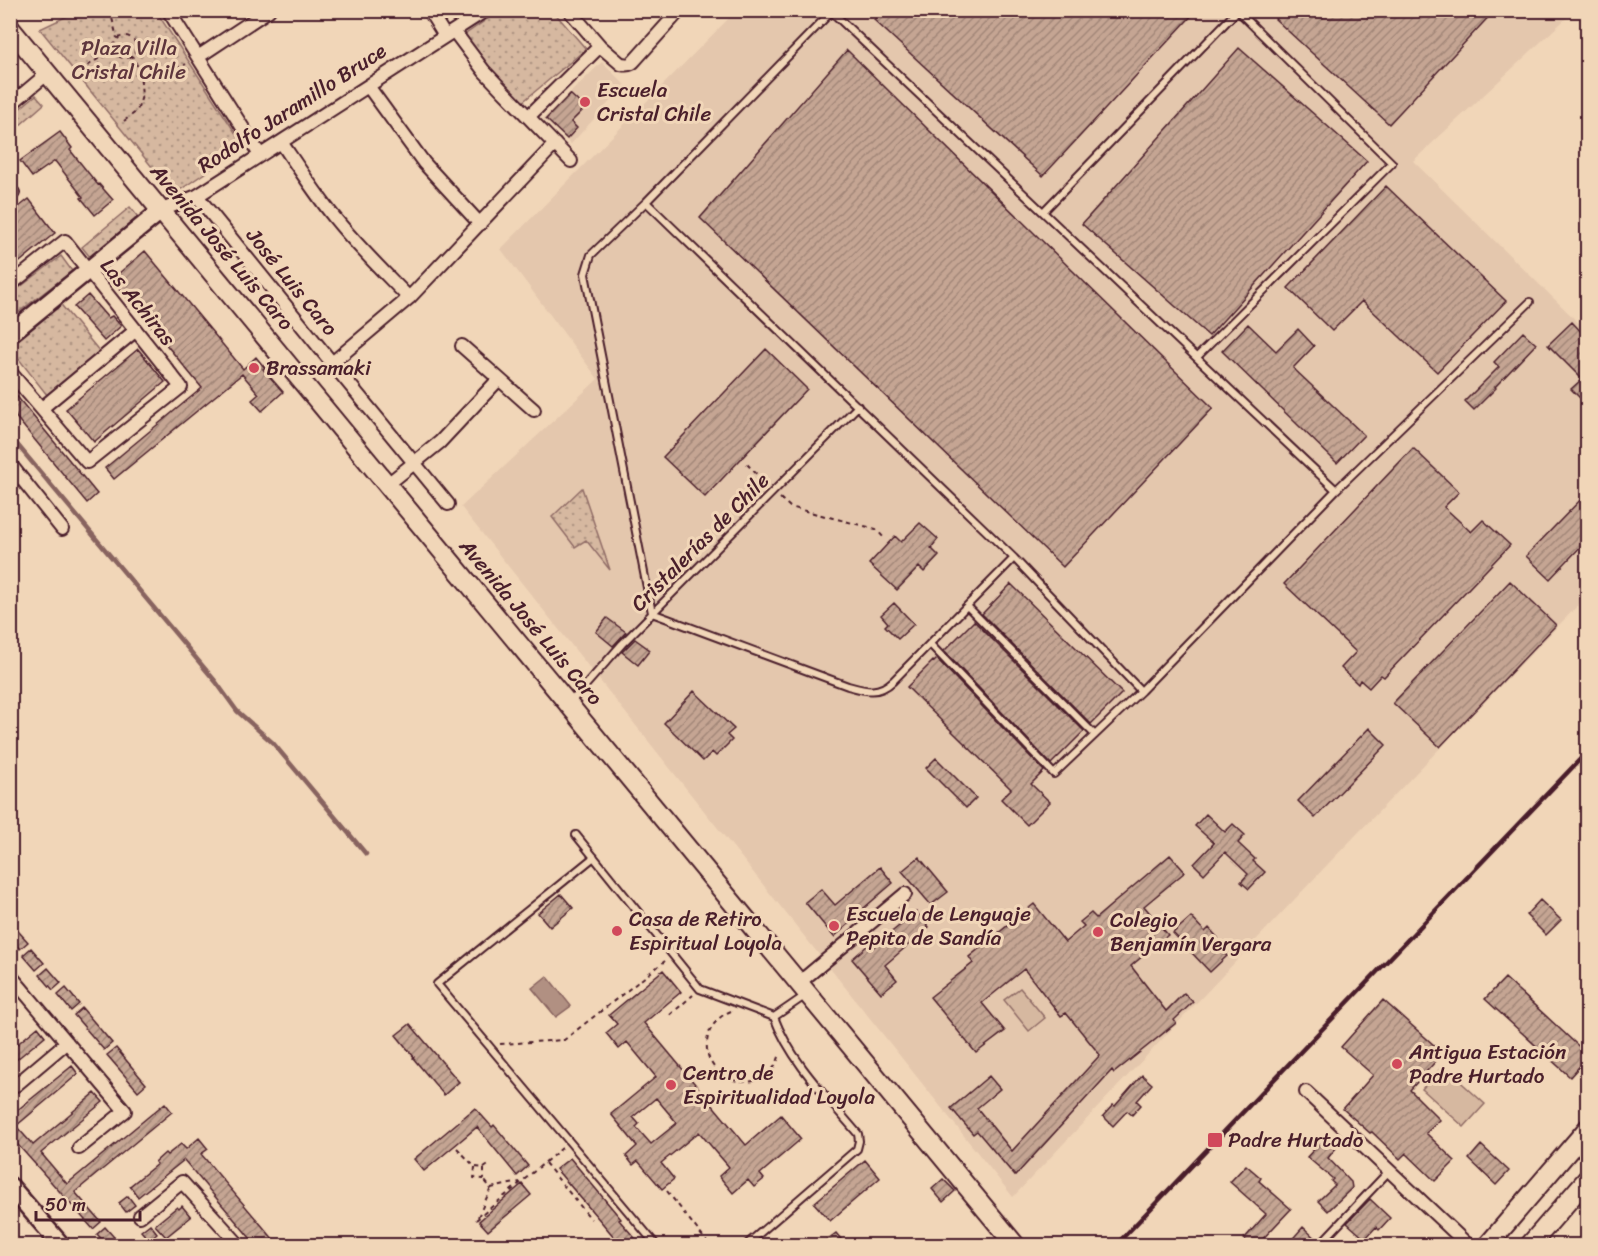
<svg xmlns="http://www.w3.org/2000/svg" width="1598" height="1256" font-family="Sriracha,sans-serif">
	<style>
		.built { fill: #e4c7ad }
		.grass { fill: url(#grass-dots); stroke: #906c66; stroke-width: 1.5 }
		.pitch { fill: #d6b8a0; stroke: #906c66; stroke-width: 1.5 }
		.water { fill: #b19082; stroke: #88635f; stroke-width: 1.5 }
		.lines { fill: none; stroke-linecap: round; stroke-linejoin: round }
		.stream { stroke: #88635f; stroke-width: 4.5 }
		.building { fill: url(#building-hatch); stroke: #4a1f2b; stroke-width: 1.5; fill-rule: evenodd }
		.lane-casing { stroke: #4a1f2b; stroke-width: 10 }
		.street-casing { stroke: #4a1f2b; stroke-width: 16 }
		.secondary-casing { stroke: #4a1f2b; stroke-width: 21 }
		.primary-casing { stroke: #4a1f2b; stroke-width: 22 }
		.path { stroke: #4a1f2b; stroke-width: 2; stroke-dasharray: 4.5 4.5; stroke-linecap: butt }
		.lane { stroke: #f1d6b8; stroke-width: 6 }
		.street { stroke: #f1d6b8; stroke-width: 12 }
		.secondary { stroke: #f1d6b8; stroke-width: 16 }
		.primary { stroke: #f1d6b8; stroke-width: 18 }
		.rail { stroke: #4a1f2b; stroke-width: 4.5 }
		.poi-dot { fill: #d1495b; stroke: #f1d6b8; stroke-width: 2 }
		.labels { text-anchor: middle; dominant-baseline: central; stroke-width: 6; stroke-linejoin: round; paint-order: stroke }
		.park-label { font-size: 21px; fill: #5f363d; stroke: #f1d6b8 }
		.poi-label { font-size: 21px; fill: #4a1f2b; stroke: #f1d6b8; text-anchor: start }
		.street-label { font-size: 21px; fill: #4a1f2b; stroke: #f1d6b8 }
	</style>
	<defs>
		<pattern id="grass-dots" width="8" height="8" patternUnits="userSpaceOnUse" patternTransform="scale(1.5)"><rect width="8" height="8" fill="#d6b8a0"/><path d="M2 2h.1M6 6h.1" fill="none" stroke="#b09583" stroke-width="1.8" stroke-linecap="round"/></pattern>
		<pattern id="building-hatch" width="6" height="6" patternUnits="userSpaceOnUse" patternTransform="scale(1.5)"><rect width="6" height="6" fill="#c5a593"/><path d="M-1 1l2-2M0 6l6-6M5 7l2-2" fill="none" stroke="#a28678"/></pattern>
	</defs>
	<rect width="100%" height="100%" fill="#f1d6b8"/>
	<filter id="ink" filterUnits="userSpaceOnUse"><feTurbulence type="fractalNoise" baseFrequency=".0167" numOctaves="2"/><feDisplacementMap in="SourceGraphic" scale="12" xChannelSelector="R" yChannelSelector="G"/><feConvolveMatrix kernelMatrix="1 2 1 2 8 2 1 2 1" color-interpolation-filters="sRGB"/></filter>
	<g filter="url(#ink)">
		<!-- built -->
		<path class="built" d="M 736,11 L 1574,11 L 1413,161 L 1587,331 L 1587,596 L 1328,864 L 1013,1197 L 461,507 L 598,379 L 501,249 Z
			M 602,62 L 625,85 L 571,144 L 543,119 Z"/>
		<!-- grass -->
		<path class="grass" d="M 73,11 L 156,11 L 244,146 L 174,194 L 40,29 L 74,13 Z
			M 499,11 L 553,11 L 586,49 L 520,104 L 463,36 Z
			M 36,95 L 44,104 L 11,133 L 11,116 Z
			M 130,207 L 138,217 L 90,257 L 82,247 Z
			M 61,256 L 72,271 L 11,318 L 11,294 Z
			M 58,301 L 100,352 L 47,395 L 11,349 L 11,339 Z
			M 582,488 L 610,570 L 586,540 L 575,547 L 552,517 Z"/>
		<!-- pitch -->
		<path class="pitch" d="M 1020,988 L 1045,1018 L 1029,1031 L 1004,1000 Z
			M 1443,1066 L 1485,1104 L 1464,1127 L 1422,1089 Z"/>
		<!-- water -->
		<path class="water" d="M 547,976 L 571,1006 L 556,1017 L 532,988 Z"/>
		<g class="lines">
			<!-- stream -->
			<path class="stream" d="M 10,436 L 216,682 L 237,711 L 273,743 L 366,854"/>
		</g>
		<!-- building -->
		<path class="building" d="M 882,10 L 1197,10 L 1043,176 L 874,20 Z
			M 1283,10 L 1495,10 L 1389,124 L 1275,19 Z
			M 1239,48 L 1367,161 L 1209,336 L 1082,224 Z
			M 847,50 L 1213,408 L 1063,567 L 700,218 Z
			M 570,94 L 585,108 L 571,122 L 577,128 L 567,139 L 546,119 Z
			M 60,132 L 72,148 L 70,150 L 98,185 L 99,184 L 113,200 L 95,215 L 81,198 L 83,197 L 55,161 L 32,177 L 20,161 Z
			M 1386,186 L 1506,301 L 1437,372 L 1362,301 L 1332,331 L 1288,288 Z
			M 29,199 L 55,233 L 10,270 L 10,214 Z
			M 145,251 L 243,369 L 256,357 L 265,368 L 263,369 L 283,392 L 262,411 L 252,400 L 259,394 L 242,374 L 114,479 L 105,468 L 202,388 L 112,279 Z
			M 88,295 L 108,318 L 112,316 L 121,326 L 104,341 L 74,307 Z
			M 1572,322 L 1587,338 L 1587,405 L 1571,389 L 1582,379 L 1548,345 Z
			M 1248,324 L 1276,351 L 1298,329 L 1314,346 L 1293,368 L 1364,435 L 1337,463 L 1222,351 Z
			M 1523,332 L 1536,344 L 1495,387 L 1496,388 L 1474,410 L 1465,401 L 1499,367 L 1494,362 Z
			M 138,349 L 165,382 L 94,442 L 66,409 Z
			M 766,349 L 807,389 L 705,497 L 663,457 Z
			M 10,388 L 97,494 L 87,503 L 10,410 Z
			M 1413,448 L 1459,492 L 1444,507 L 1471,532 L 1483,520 L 1510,545 L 1384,677 L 1381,675 L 1369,688 L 1360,680 L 1358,684 L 1341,668 L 1356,652 L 1284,584 Z
			M 1587,493 L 1587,540 L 1550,579 L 1526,556 Z
			M 920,523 L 938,539 L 931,548 L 939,556 L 924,572 L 919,567 L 897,590 L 869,564 L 895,536 L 901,542 Z
			M 1510,581 L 1556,625 L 1440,747 L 1393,703 Z
			M 1011,584 L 1122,693 L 1091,724 L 982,614 Z
			M 894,603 L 914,624 L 898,639 L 885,626 L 888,623 L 881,615 Z
			M 607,618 L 626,632 L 613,646 L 596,632 Z
			M 974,621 L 1084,731 L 1051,764 L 944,651 Z
			M 635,639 L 650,650 L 638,665 L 622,652 Z
			M 937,659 L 1044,771 L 1031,784 L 1050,802 L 1027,825 L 1001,799 L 1011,789 L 907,687 L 933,661 L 934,662 Z
			M 694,691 L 734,729 L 727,735 L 732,740 L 716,756 L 712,752 L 703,761 L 664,723 Z
			M 1369,728 L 1386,745 L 1315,818 L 1298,801 Z
			M 936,758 L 976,798 L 966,808 L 926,768 Z
			M 1206,814 L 1225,832 L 1233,824 L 1245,835 L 1238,843 L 1255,859 L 1253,861 L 1265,872 L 1249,889 L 1241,882 L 1248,874 L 1225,852 L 1204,874 L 1194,864 L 1214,843 L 1195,826 Z
			M 1170,855 L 1185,872 L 1144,906 L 1168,935 L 1131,966 L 1166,1011 L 1184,993 L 1193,1002 L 1174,1020 L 1176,1023 L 1114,1073 L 1112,1070 L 1015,1176 L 977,1131 L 973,1134 L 951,1108 L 989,1076 L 1000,1089 L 977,1108 L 1012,1151 L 1100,1055 L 1066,1013 L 1061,1016 L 1024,969 L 982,1003 L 1005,1031 L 976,1053 L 930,997 L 973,963 L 969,957 L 1034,904 L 1065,942 L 1084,926 L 1080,922 L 1091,913 L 1096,918 Z
			M 919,857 L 948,892 L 931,905 L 902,871 Z
			M 880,867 L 893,883 L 849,921 L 850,923 L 834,937 L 805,902 L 821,889 L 835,905 Z
			M 561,894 L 573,908 L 550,927 L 538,913 Z
			M 1540,900 L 1561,920 L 1546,935 L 1526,915 Z
			M 916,912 L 929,927 L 885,965 L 897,980 L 881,993 L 852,959 L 868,945 L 871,949 Z
			M 1191,917 L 1205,932 L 1209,928 L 1218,938 L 1214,942 L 1227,956 L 1210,972 L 1173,933 Z
			M 10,922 L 28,942 L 20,949 L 10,938 Z
			M 31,948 L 44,963 L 36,970 L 23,955 Z
			M 48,968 L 61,983 L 53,990 L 40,975 Z
			M 663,970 L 681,992 L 644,1023 L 746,1145 L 781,1115 L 801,1139 L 760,1174 L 764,1179 L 754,1187 L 748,1180 L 733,1193 L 719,1176 L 729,1167 L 699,1132 L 661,1163 L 674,1179 L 662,1189 L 638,1161 L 633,1165 L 626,1156 L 637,1146 L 611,1114 L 656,1077 L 627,1042 L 619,1049 L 606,1033 L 617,1024 L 609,1015 ZM 656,1098 L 677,1123 L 651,1144 L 636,1127 L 639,1124 L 633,1117 Z
			M 1505,978 L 1587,1054 L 1587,1058 L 1570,1077 L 1485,999 Z
			M 66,988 L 79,1004 L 71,1011 L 58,995 Z
			M 1383,1000 L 1443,1053 L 1410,1090 L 1440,1120 L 1426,1133 L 1455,1161 L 1435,1181 L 1406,1153 L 1400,1159 L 1372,1132 L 1370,1133 L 1343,1109 L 1373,1075 L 1341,1047 Z
			M 82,1008 L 112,1043 L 104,1050 L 74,1015 Z
			M 410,1024 L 459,1082 L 444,1095 L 413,1058 L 414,1057 L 396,1035 Z
			M 38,1027 L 45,1036 L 10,1065 L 10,1050 Z
			M 116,1048 L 146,1084 L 138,1091 L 107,1055 Z
			M 72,1066 L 78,1074 L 16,1126 L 33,1145 L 95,1093 L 103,1102 L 41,1153 L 67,1184 L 165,1103 L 172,1112 L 75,1192 L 101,1222 L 93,1229 L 10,1136 L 10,1116 Z
			M 1142,1075 L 1152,1084 L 1137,1101 L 1141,1105 L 1132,1115 L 1127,1111 L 1113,1126 L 1103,1116 L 1113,1105 L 1115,1106 Z
			M 475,1108 L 492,1127 L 494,1125 L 528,1166 L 517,1176 L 477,1127 L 424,1171 L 414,1159 Z
			M 199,1138 L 208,1149 L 201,1154 L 274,1240 L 268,1245 L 256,1245 L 184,1160 L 138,1197 L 130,1186 L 157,1164 L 155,1162 L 165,1153 L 167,1155 L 181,1144 L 186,1149 Z
			M 1328,1141 L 1336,1148 L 1328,1158 L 1351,1182 L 1352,1188 L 1328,1211 L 1318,1201 L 1335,1185 L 1331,1181 L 1333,1179 L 1307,1157 L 1320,1143 L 1324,1146 Z
			M 1481,1145 L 1509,1171 L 1496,1185 L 1469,1159 Z
			M 570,1158 L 621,1219 L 619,1220 L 641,1245 L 621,1245 L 556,1169 Z
			M 865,1160 L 880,1178 L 830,1221 L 814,1203 Z
			M 1246,1165 L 1261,1178 L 1259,1181 L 1291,1209 L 1257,1245 L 1251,1245 L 1244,1239 L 1266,1214 L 1230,1182 Z
			M 943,1179 L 955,1191 L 943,1202 L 932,1189 Z
			M 522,1184 L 531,1195 L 488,1231 L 479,1221 Z
			M 128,1196 L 135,1205 L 126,1212 L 119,1203 Z
			M 1370,1199 L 1390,1218 L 1379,1230 L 1376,1227 L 1365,1239 L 1347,1223 Z
			M 182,1206 L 191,1217 L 166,1237 L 155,1225 L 177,1207 L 179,1209 Z
			M 150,1224 L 157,1233 L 149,1240 L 141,1231 Z
			M 105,1227 L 121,1245 L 107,1245 L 97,1234 Z
			M 1303,1227 L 1321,1244 L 1323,1245 L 1287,1245 Z
			M 836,1233 L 846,1245 L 820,1245 Z"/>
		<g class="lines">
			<!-- lane casing -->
			<g class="lane-casing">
				<path id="lane" d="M 833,10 L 646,202 L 591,255 L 585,274 L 652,613 L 848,686 C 866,691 878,695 893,681 L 1014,558
					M 832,12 L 1336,490
					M 646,202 L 1014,558 L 1141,691
					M 1043,212 L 1237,11
					M 1197,357 L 1392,163 L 1237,10
					M 967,606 L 1095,735
					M 930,644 L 1054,774 L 1141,691 L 1336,490 L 1530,302
					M 570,703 L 622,644 L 858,406
					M 576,835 L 700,989 L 774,1017 C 791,1062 827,1097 858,1134 L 859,1141 L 857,1149 L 745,1246
					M 594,857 L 437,984 L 657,1246
					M 774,1017 L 806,995
					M 1324,1240 L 1390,1170"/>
			</g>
			<!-- street casing -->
			<g class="street-casing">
				<path id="street" d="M 168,10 L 260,155
					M 429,10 L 445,36
					M 569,10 L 600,46 L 621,64 C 627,65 631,65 635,60 L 680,10
					M 454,31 L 484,71 L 503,91 L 571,161
					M 198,57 L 269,10
					M 368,86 L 424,163 L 480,224
					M 10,105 L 48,73
					M 528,117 L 600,46
					M 281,142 C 298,167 315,193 334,217 C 357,246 384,272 409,298
					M 10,195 L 13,193
					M 197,196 L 332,363 L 448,504
					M 162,210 L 197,196 L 486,10
					M 10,285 L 65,241 L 181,387 L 87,462 L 10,372
					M 462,346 L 534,410
					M 332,363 L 409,298 L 555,144
					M 42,408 L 136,330
					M 10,464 L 62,529
					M 388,484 L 440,442 L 499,379
					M 10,975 L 125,1111 L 79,1148
					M 800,982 L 905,894
					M 16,1085 L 67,1042
					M 1306,1092 L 1469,1246
					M 140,1216 L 182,1182 L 240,1246"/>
			</g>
			<!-- secondary casing -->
			<g class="secondary-casing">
				<path id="secondary" d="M 10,334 L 162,210
					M 10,1186 L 62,1246"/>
			</g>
			<!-- primary casing -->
			<g class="primary-casing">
				<path id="primary" d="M 10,28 L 1016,1246
					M 1487,1246 L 1588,1128
					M 1529,1246 L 1588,1178"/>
			</g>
			<!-- path -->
			<path class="path" d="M 110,10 L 117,38
				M114 47a11 11 0 1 1 22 0a11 11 0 1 1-22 0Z
				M 80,71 L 98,59 L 115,52
				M 140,71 C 156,71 172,72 186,64
				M 124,121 L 137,111 L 142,96 L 140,71 L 132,56
				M 747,464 L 767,485
				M 780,498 L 790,507 L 876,529 L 884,538
				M 731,1011 C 721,1015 713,1023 709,1033 C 693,1082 769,1103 780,1053
				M 670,1015 L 693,995
				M 500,1044 L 564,1040 L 665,961
				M 457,1148 L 475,1167 L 484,1168 L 484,1179 L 474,1178 L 475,1167
				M 545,1163 L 591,1219
				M 484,1168 L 490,1164
				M 491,1188 L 520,1182
				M 667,1191 L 710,1246
				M 478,1217 L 491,1188 L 484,1180
				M 476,1220 L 562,1148"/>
			<!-- lane -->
			<use href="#lane" class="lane"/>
			<!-- street -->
			<use href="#street" class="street"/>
			<!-- secondary -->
			<use href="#secondary" class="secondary"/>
			<!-- primary -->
			<use href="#primary" class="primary"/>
			<!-- rail -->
			<path class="rail" d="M 1115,1246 L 1588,751"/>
		</g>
	</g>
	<!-- markers -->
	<g class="poi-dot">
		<circle cx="585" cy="102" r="6"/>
		<circle cx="254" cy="368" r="6"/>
		<circle cx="834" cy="926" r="6"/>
		<circle cx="617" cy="931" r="6"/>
		<circle cx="1098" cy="932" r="6"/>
		<circle cx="1397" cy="1064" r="6"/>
		<circle cx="671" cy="1085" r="6"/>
		<rect x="1207" y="1132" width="16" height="16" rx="3"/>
	</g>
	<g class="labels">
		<!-- park labels -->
		<g class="park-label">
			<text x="129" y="48">Plaza Villa<tspan x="129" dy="24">Cristal Chile</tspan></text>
		</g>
		<!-- poi labels -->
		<g class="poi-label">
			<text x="597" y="90">Escuela<tspan x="597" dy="24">Cristal Chile</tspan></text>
			<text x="266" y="368">Brassamaki</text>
			<text x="846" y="914">Escuela de Lenguaje<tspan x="846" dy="24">Pepita de Sandía</tspan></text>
			<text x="629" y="919">Casa de Retiro<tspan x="629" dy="24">Espiritual Loyola</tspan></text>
			<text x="1110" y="920">Colegio<tspan x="1110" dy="24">Benjamín Vergara</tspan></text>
			<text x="1409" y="1052">Antigua Estación<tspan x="1409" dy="24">Padre Hurtado</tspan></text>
			<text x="683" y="1073">Centro de<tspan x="683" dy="24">Espiritualidad Loyola</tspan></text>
			<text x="1228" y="1140">Padre Hurtado</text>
		</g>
		<!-- street labels -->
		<g class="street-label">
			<text transform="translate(292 108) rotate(-33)">Rodolfo Jaramillo Bruce</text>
			<text transform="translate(222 247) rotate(50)">Avenida José Luis Caro</text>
			<text transform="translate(292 282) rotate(51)">José Luis Caro</text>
			<text transform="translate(138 302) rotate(51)">Las Achiras</text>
			<text transform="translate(700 542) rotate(-45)">Cristalerías de Chile</text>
			<text transform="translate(531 622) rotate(50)">Avenida José Luis Caro</text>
		</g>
	</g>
	<!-- margin -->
	<rect width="1598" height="1256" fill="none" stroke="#f1d6b8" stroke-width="36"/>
	<rect x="18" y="18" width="1562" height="1220" fill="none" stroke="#4a1f2b" stroke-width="2" filter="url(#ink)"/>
	<!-- scale -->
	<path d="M36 1211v9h104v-9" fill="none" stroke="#4a1f2b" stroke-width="3"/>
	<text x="45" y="1211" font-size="18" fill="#4a1f2b" stroke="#f1d6b8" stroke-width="4.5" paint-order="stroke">50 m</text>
</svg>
